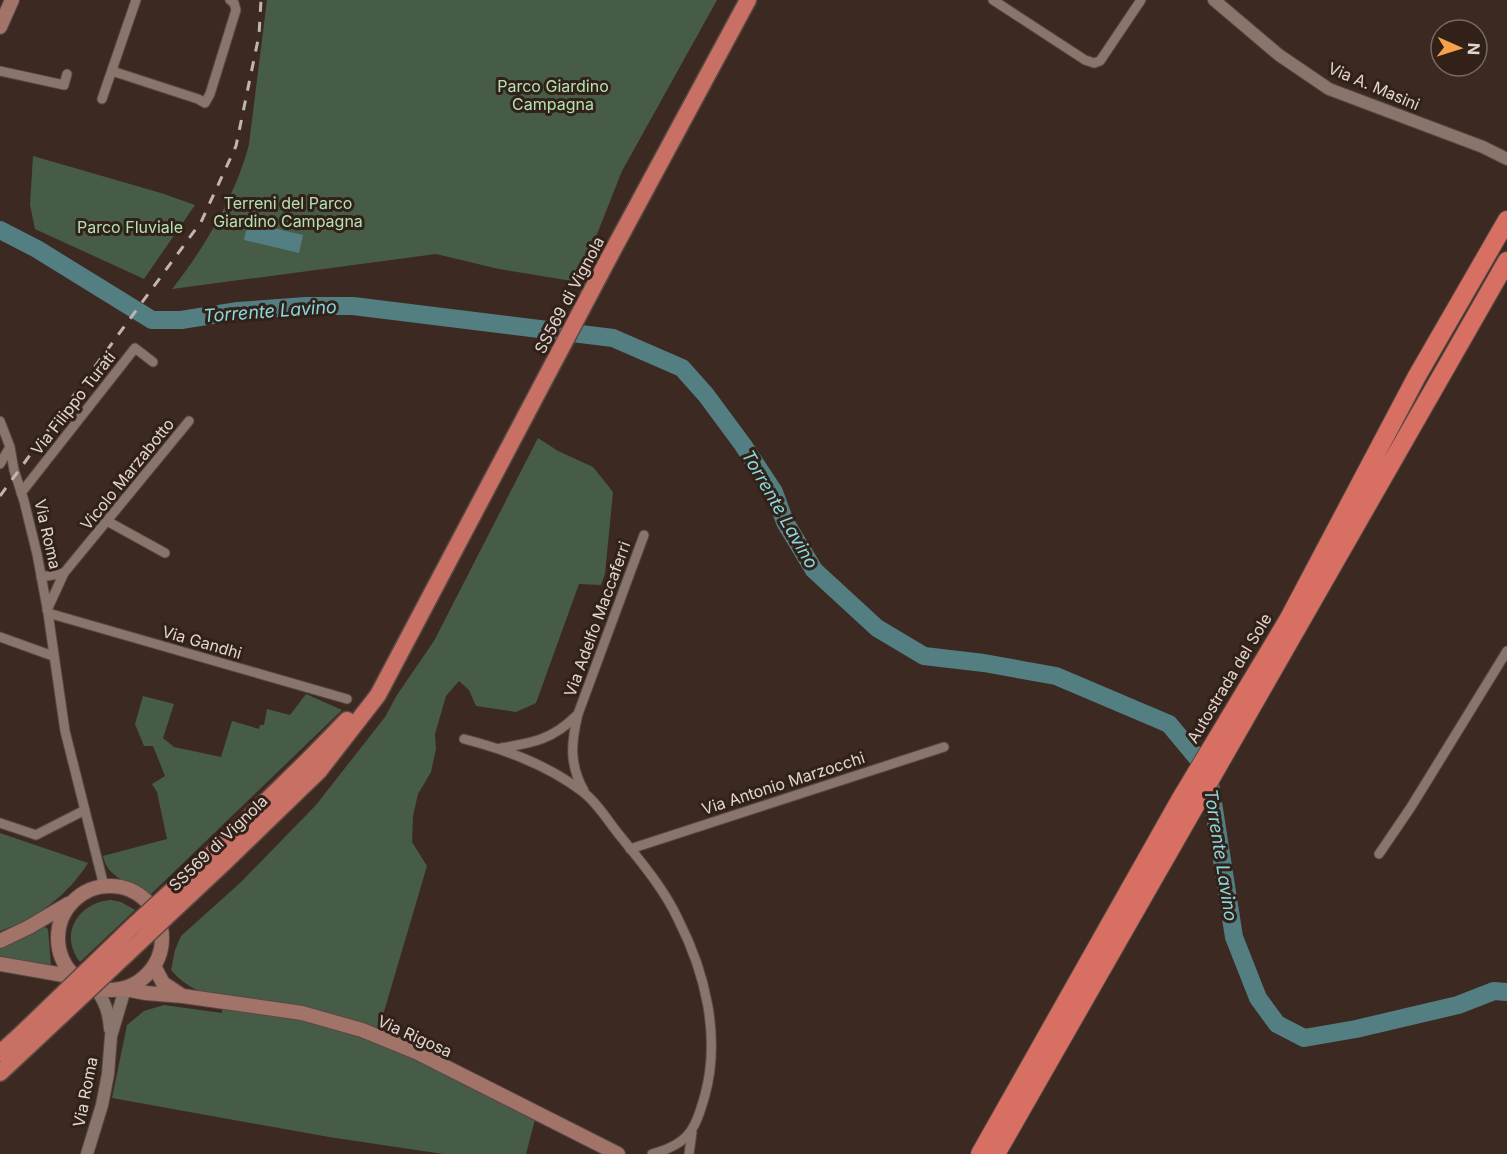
<svg xmlns="http://www.w3.org/2000/svg" width="1507" height="1154" font-family="Inter,sans-serif">
	<style>
		.green { fill: #475c47 }
		.water { fill: #537f83 }
		.lines { fill: none; stroke-linecap: round; stroke-linejoin: round }
		.river { stroke: #537f83; stroke-width: 18 }
		.minor-casing { stroke: #574942; stroke-width: 11 }
		.tertiary-casing { stroke: #574942; stroke-width: 14 }
		.secondary-casing { stroke: #574942; stroke-width: 16 }
		.trunk-casing { stroke: #574942; stroke-width: 19 }
		.motorway-casing { stroke: #574942; stroke-width: 20 }
		.minor { stroke: #8a756c; stroke-width: 9 }
		.tertiary { stroke: #8a756c; stroke-width: 12 }
		.secondary { stroke: #a17369; stroke-width: 14 }
		.trunk { stroke: #c87064; stroke-width: 16 }
		.motorway { stroke: #d76f62; stroke-width: 18 }
		.rail { stroke: #c2b5af; stroke-width: 3; stroke-dasharray: 10 10; stroke-linecap: butt }
		.trunk-bridge-casing { stroke: #574942; stroke-width: 19; stroke-linecap: butt }
		.trunk-bridge { stroke: #c87064; stroke-width: 16 }
		.labels { text-anchor: middle; dominant-baseline: central; stroke-width: 6; stroke-linejoin: round; paint-order: stroke }
		.park-label { font-size: 16px; fill: #b4e1b3; stroke: #312119 }
		.street-label { font-size: 16px; fill: #e1d5d0; stroke: #312119 }
		.water-label { font-size: 18px; font-style: italic; fill: #89d8de; stroke: #312119 }
	</style>
	<rect width="100%" height="100%" fill="#3c2a22"/>
	<!-- green -->
	<path class="green" d="M 267,0 L 717,0 L 622,171 L 578,282 L 499,269 L 436,254 L 172,289 C 204,249 237,193 249,144 Z
		M 33,156 L 161,193 L 195,205 L 144,279 L 35,229 L 30,205 Z
		M 538,438 L 558,451 L 593,467 L 613,492 L 605,574 L 601,585 L 579,584 L 536,703 L 516,712 L 476,706 L 469,690 L 459,681 L 446,696 L 435,734 L 436,749 L 431,772 L 418,794 L 413,816 L 412,842 L 427,866 L 378,1032 L 537,1112 L 526,1154 L 443,1154 L 329,1137 L 112,1098 L 127,1025 L 144,1011 L 164,1005 L 222,1013 L 223,998 C 200,992 187,988 171,970 L 175,950 L 181,936 L 240,883 L 316,805 L 385,717 L 397,695 L 434,641 Z
		M 306,694 L 342,710 L 150,895 C 132,882 108,880 103,856 L 167,839 L 157,792 L 152,784 L 165,776 L 153,746 L 144,746 L 135,724 L 143,696 L 174,704 L 163,738 L 174,747 L 221,757 L 232,721 L 259,729 L 260,725 L 264,725 L 267,709 L 290,715 Z
		M 0,833 L 88,863 C 68,895 36,919 0,931 Z
		M 111,900 L 121,902 L 135,910 L 80,962 C 58,934 79,902 111,900 Z
		M 44,926 L 48,929 L 51,966 L 0,960 L 0,945 Z"/>
	<!-- water -->
	<path class="water" d="M 248,222 L 303,235 L 299,253 L 244,240 Z"/>
	<g class="lines">
		<!-- river -->
		<path class="river" d="M 0,230 L 37,249 L 152,320 L 181,320 L 238,311 L 306,306 L 353,306 L 613,338 L 682,368 L 706,395 L 743,445 L 774,492 L 785,522 L 814,570 L 877,628 L 924,656 L 984,663 L 1056,676 L 1169,724 L 1208,771 L 1234,937 L 1258,998 L 1277,1024 L 1304,1038 L 1356,1029 L 1458,1005 L 1494,991 L 1507,992"/>
		<!-- minor casing -->
		<g class="minor-casing">
			<path id="minor" d="M 993,0 L 1085,60 L 1094,63 L 1100,61 L 1141,0
				M 0,71 L 64,85 L 67,74
				M 112,71 L 198,99 L 205,103 L 210,94 L 236,10 L 234,3 L 230,0
				M 102,99 L 136,0
				M 0,421 L 10,447 L 14,470 L 24,501 L 37,554 L 48,613 L 65,731 L 104,886
				M 0,464 L 10,447
				M 21,493 L 135,348 L 153,362
				M 107,521 L 165,553
				M 64,573 L 189,421
				M 41,577 L 64,573 L 47,610
				M 48,613 L 347,699
				M 0,637 L 53,656
				M 464,739 C 507,750 548,765 583,792 C 598,803 609,823 621,837 C 642,863 664,889 678,919 C 705,972 721,1036 705,1095 C 695,1130 689,1144 652,1154
				M 501,748 C 533,743 553,739 576,716
				M 584,791 C 569,764 571,743 578,714 L 644,535
				M 0,823 L 36,835 L 85,810
				M 630,849 L 944,747
				M 1379,854 L 1411,807 L 1507,651
				M 689,1154 L 692,1132"/>
		</g>
		<!-- tertiary casing -->
		<g class="tertiary-casing">
			<path id="tertiary" d="M 1214,0 L 1279,55 L 1329,89 L 1483,147 L 1507,159
				M 96,989 C 105,1002 109,1013 110,1029
				M 87,1154 L 102,1105 L 108,1074 L 111,1036 L 125,989"/>
		</g>
		<!-- secondary casing -->
		<g class="secondary-casing">
			<path id="secondary" d="M 0,27 L 12,0
				M58 938a52 52 0 1 1 104 0a52 52 0 1 1-104 0Z
				M 0,941 L 29,927 L 68,904
				M 0,964 L 75,977
				M 154,966 L 163,983 L 181,995
				M 125,989 L 146,993 L 183,996 L 302,1013 L 362,1030 L 416,1052 L 618,1154"/>
		</g>
		<!-- trunk casing -->
		<g class="trunk-casing">
			<path id="trunk" d="M 214,852 L 308,760 L 347,720
				M 225,862 L 319,771 L 378,695 L 612,252 L 748,0
				M 0,1053 L 20,1035
				M 0,1073 L 30,1045"/>
		</g>
		<!-- motorway casing -->
		<g class="motorway-casing">
			<path id="motorway" d="M 980,1154 L 1180,800 L 1288,620 L 1417,376 L 1507,220
				M 996,1154 L 1507,261"/>
		</g>
		<!-- minor -->
		<use href="#minor" class="minor"/>
		<!-- tertiary -->
		<use href="#tertiary" class="tertiary"/>
		<!-- secondary -->
		<use href="#secondary" class="secondary"/>
		<!-- trunk -->
		<use href="#trunk" class="trunk"/>
		<!-- motorway -->
		<use href="#motorway" class="motorway"/>
		<!-- rail -->
		<path class="rail" d="M 0,496 L 201,222 L 236,146 L 259,35 L 261,0"/>
		<!-- trunk-bridge casing -->
		<g class="trunk-bridge-casing">
			<path id="trunk-bridge" d="M 20,1035 L 131,928 L 214,852
				M 30,1045 L 225,862"/>
		</g>
		<!-- trunk-bridge -->
		<use href="#trunk-bridge" class="trunk-bridge"/>
	</g>
	<g class="labels">
		<!-- park labels -->
		<g class="park-label">
			<text x="553" y="86">Parco Giardino<tspan x="553" dy="18">Campagna</tspan></text>
			<text x="288" y="203">Terreni del Parco<tspan x="288" dy="18">Giardino Campagna</tspan></text>
			<text x="130" y="227">Parco Fluviale</text>
		</g>
		<!-- street labels -->
		<g class="street-label">
			<text transform="translate(1374 86) rotate(23)">Via A. Masini</text>
			<text transform="translate(569 295) rotate(-62)">SS569 di Vignola</text>
			<text transform="translate(73 403) rotate(-52)">Via Filippo Turati</text>
			<text transform="translate(127 474) rotate(-51)">Vicolo Marzabotto</text>
			<text transform="translate(48 534) rotate(77)">Via Roma</text>
			<text transform="translate(597 619) rotate(-70)">Via Adelfo Maccaferri</text>
			<text transform="translate(202 642) rotate(16)">Via Gandhi</text>
			<text transform="translate(1229 678) rotate(-59)">Autostrada del Sole</text>
			<text transform="translate(783 783) rotate(-18)">Via Antonio Marzocchi</text>
			<text transform="translate(218 843) rotate(-44)">SS569 di Vignola</text>
			<text transform="translate(415 1036) rotate(24)">Via Rigosa</text>
			<text transform="translate(85 1092) rotate(-79)">Via Roma</text>
		</g>
		<!-- water labels -->
		<g class="water-label">
			<text transform="translate(270 311) rotate(-4)">Torrente Lavino</text>
			<text transform="translate(780 509) rotate(60)">Torrente Lavino</text>
			<text transform="translate(1221 855) rotate(81)">Torrente Lavino</text>
		</g>
	</g>
	<!-- north arrow -->
	<g transform="translate(1459 48) rotate(93)"><circle r="28" fill="#312119" stroke="#776962" stroke-width="1.5"/>
	<path d="M0-4.5L10 22L0 15L-10 22Z" fill="#f7a148"/>
	<text y="-9" font-size="16" font-weight="bold" text-anchor="middle" fill="#e1d5d0">N</text>
	</g>
</svg>
